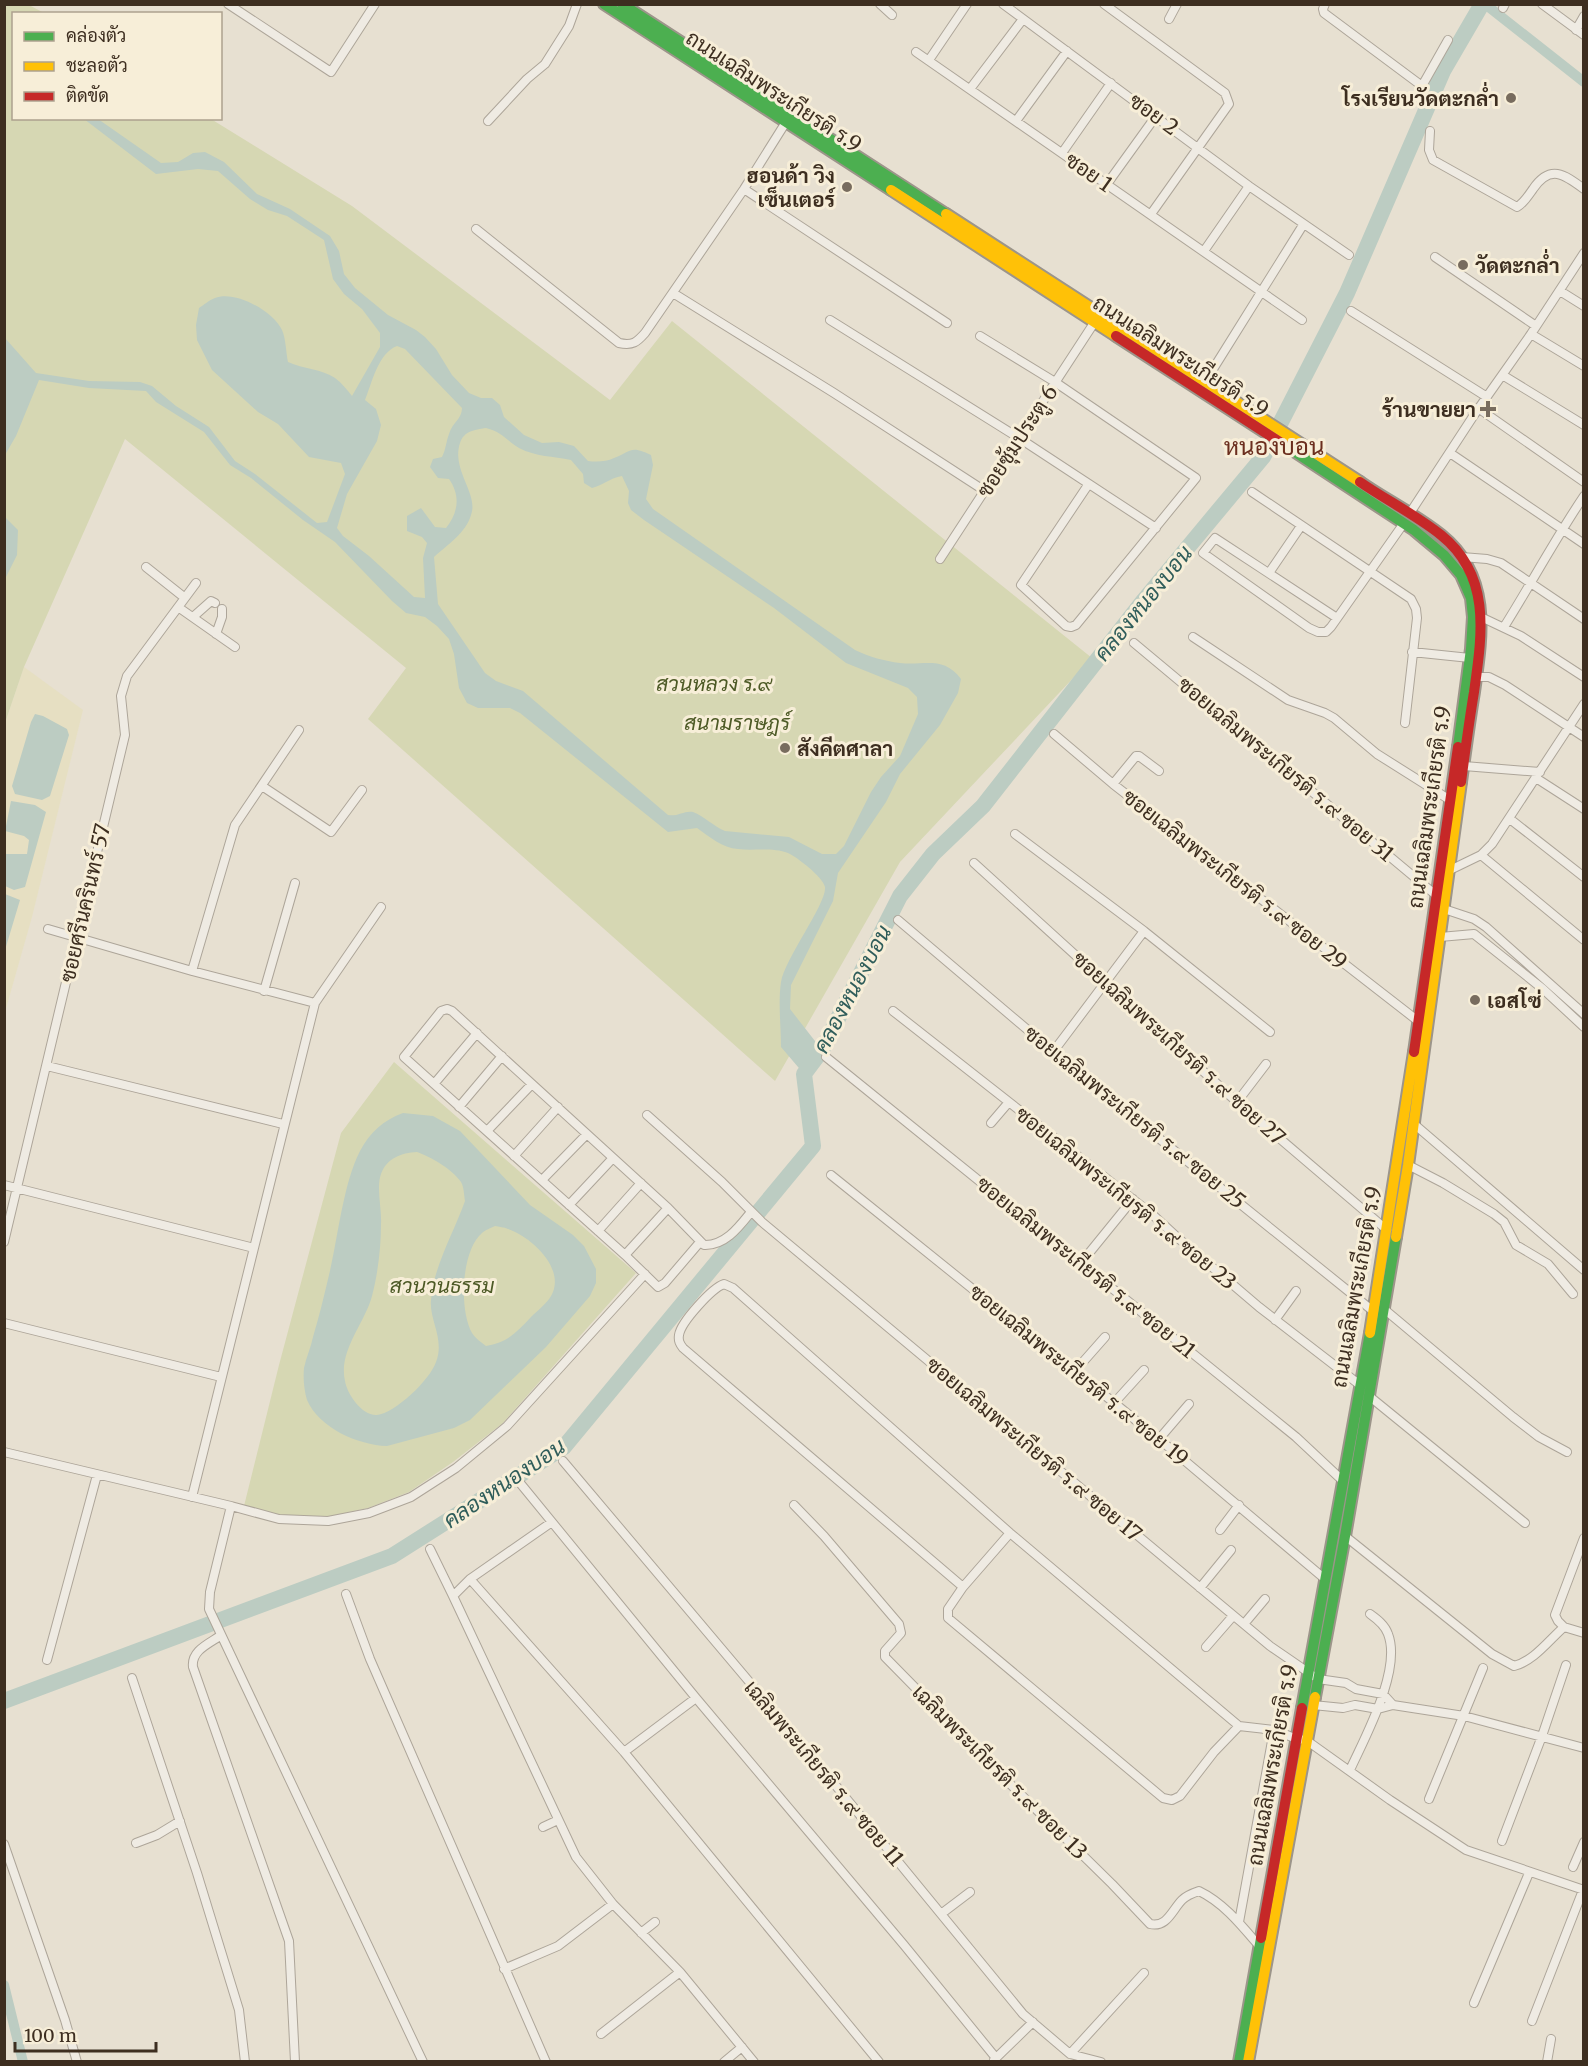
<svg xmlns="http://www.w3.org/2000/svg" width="1588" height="2066" font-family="Merriweather,Sarabun,serif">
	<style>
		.farmland { fill: #e6dfc2 }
		.green { fill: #d6d7b3 }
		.water { fill: #bcccc2; fill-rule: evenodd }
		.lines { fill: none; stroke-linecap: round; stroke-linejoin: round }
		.canal { stroke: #bcccc2; stroke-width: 10 }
		.river { stroke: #bcccc2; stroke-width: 16 }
		.street-casing { stroke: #ada599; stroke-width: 10 }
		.fast-casing { stroke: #9c958a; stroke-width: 14 }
		.slow-casing { stroke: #9c958a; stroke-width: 14 }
		.jam-casing { stroke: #9c958a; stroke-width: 14 }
		.street { stroke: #efebe3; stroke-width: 8 }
		.fast { stroke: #4caf50; stroke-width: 10 }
		.slow { stroke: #ffc107; stroke-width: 10 }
		.jam { stroke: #c62828; stroke-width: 10 }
		.poi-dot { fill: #786c5e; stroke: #f7eed8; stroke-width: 2 }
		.labels { text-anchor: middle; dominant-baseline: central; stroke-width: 6; stroke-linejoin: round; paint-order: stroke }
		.street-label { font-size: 21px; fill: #3d2e20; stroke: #f7eed8 }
		.poi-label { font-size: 21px; font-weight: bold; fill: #3d2e20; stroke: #f7eed8; text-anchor: end }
		.park-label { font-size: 21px; font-style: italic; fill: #4d5a26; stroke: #f7eed8 }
		.water-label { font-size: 22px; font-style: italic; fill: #2f5d5a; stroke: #f7eed8 }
		.quarter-label { font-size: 24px; fill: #6b2e1e; stroke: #f7eed8 }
	</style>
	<rect width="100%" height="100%" fill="#e7e0d1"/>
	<!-- farmland -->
	<path class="farmland" d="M 24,667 L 83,710 L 32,917 L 5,1012 L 5,723 Z"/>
	<!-- green -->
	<path class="green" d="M 5,5 L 29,5 L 44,13 L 14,14 L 14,118 L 211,119 L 352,206 L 610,400 L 672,321 L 1092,658 L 900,862 L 775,1081 L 368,719 L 406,668 L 125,439 L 24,667 L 5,723 Z
		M 394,1062 L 636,1273 L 503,1423 L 453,1462 L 409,1492 L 368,1508 L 327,1517 L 281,1516 L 244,1506 L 279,1365 L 341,1133 Z"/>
	<!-- water -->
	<path class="water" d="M 84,119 L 98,119 L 161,163 L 178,162 L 193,153 L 205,152 L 224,162 L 257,194 L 290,209 L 330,236 L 339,251 L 344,274 L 355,288 L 388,315 L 416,330 L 425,337 L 436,349 L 452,375 L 469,393 L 481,398 L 492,398 L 500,405 L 504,417 L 524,435 L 542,443 L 559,442 L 574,446 L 588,461 C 596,462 606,462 614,458 C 632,451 630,445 651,455 L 653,465 L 646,499 L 653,509 L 855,650 C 870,657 884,661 900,663 C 924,666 943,655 961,679 L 958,693 L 940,725 L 900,774 L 886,802 L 838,873 L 833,901 L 791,985 L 790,1009 L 822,1050 L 804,1074 L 781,1047 C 781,1027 778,1002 781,982 C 785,958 827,903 825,887 C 823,877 797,857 788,853 C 773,847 753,851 738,849 C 722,848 710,837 697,828 L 668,832 L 520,713 L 510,708 L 478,708 L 467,703 L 459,688 L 454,654 L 449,639 L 437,626 L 425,617 L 406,613 L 392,601 L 335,542 L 303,520 L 251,478 L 230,465 L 204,432 L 156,402 L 146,391 L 89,388 L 39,380 L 16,436 L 5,455 L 5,338 L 36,373 L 89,381 L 140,382 L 152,386 L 176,406 L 209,427 L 235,461 L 255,474 L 317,523 L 327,522 L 345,474 L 341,463 L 309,457 L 278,424 L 258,412 L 212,370 L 197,340 L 196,325 L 199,308 C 204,305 209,300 215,298 C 235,290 273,311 282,330 C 286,339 286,353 288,362 C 303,369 322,369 335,378 C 342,383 347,390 352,396 L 380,347 L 380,333 L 362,309 L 344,294 L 333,279 L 324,240 L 287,216 L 268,210 L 250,199 L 218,171 L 198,169 L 156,174 ZM 397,346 L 405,349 L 462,408 C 462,419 452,423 449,434 C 446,442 446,449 442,457 L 433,459 L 430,467 L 438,478 L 449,479 C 461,496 458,513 446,528 L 435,527 L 421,508 L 407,516 L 407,531 L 422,537 L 427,543 L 423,558 L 425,598 L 414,597 L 369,556 L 343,536 L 337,528 L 347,494 L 377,441 L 381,425 L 376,409 L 365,400 C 372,383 378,353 397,346 ZM 486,428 C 502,432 506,440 519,448 C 536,457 553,456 571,460 L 583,474 L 584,483 L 592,488 C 603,485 610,478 622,476 L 629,491 L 628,503 L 631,510 L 644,520 L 774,608 L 846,663 L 908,688 L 917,697 L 918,714 L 900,756 L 881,777 L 871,792 L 844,846 L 836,854 L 822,854 L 789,837 L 725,831 C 713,826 704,816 693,812 C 685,810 677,817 668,815 L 523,691 L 496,681 L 485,673 L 438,604 L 434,557 C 447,545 466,533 471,515 C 479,494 451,470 460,443 C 464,431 474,430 486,428 Z
		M 5,517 L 18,530 L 17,555 L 5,579 Z
		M 35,714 L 43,716 L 67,729 L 69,735 L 50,796 L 42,800 L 15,794 L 12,786 L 31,722 Z
		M 11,801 L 35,805 L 46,812 L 25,887 L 14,890 L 5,886 L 5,854 L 27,854 L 29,840 L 24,836 L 5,831 Z
		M 5,894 L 20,900 L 5,950 Z
		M 403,1113 L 433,1116 L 460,1131 L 530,1205 L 573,1235 L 584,1246 L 596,1269 L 596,1283 L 590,1296 L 546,1347 L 470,1420 L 454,1428 L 387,1446 C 358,1445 319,1428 307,1400 C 304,1390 303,1378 304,1368 C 306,1358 311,1347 313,1337 C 319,1317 324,1296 329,1275 C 338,1238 343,1184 360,1151 C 370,1132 384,1120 403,1113 ZM 417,1152 C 431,1157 452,1169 461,1182 C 464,1187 464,1195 465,1201 C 454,1232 433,1268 431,1300 C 429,1320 445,1339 436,1362 C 430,1380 395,1413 377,1415 C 362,1416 347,1394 345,1381 C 338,1351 365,1323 372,1296 C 378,1273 381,1247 381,1224 C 382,1209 376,1188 381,1174 C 387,1158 401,1153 417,1152 ZM 495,1226 C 499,1227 504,1227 508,1229 C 531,1237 563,1266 553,1292 C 550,1301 538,1310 531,1317 C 517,1332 507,1343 486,1346 C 481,1342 475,1338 472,1333 C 459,1310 461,1251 482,1233 C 485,1230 491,1228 495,1226 Z"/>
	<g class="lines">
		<!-- canal -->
		<path class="canal" d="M 1485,4 L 1584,82
			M 4,1985 L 23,2062"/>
		<!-- river -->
		<path class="river" d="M 4,1701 L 392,1556 L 564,1447 L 813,1146 L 804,1074 L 822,1050 L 900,896 L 933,854 L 983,806 L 1144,600 L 1263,457 L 1347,293 L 1443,71 L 1482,4"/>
		<!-- street casing -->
		<g class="street-casing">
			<path id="street" d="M 228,4 L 331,72 L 375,4
				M 880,4 L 892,15
				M 1003,4 L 1249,186 L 1349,255
				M 1104,4 L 1225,93 L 1229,104 L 1151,214
				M 1325,4 L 1323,9 L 1324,13 L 1422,86 L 1448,40
				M 1542,4 L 1584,35
				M 1503,8 L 1505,4
				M 1169,19 L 1177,4
				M 1576,30 L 1584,16
				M 916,52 L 1302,320
				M 929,60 L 967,4
				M 970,89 L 1023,19
				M 488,121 L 527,79 L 545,64 L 569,26 L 577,4
				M 1016,121 L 1067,51
				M 1430,131 L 1429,150 L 1433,160 L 1517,207 C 1524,203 1528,196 1533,189 C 1550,164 1564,174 1584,189
				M 1062,153 L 1111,83
				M 1107,184 L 1156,116
				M 744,189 L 947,323
				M 476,229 L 619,343 C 633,346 637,342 645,333 L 744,189 L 786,122
				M 1204,251 L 1249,186
				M 1435,257 L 1536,326
				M 1560,291 L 1584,306
				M 673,293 L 834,393 L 985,491
				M 1351,311 L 1487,397
				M 830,320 L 1019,438 L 1156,528
				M 1531,334 L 1584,366
				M 980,336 L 1055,382 L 1196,478 L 1076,625 L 1071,627 L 1066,626 L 1021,585 L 1088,485
				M 1504,376 L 1584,425
				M 1205,382 L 1303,225
				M 1478,408 L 1584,482
				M 1450,453 L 1584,544
				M 1252,492 L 1411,599 L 1416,609 L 1417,618 L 1405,723
				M 1410,513 L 1474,415 L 1531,334 L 1584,253
				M 1462,557 L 1487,559 L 1501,563 L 1584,619
				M 940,559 L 1094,323
				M 146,567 L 185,598
				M 1269,573 L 1301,526
				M 178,607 L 235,647
				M 193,617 L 211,601 L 215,603
				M 1337,618 L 1215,538 L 1203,553 L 1309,628 L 1318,632 L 1326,632 L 1331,627 L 1404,523
				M 1483,618 L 1521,636 L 1584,677
				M 1504,627 C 1531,584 1555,539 1584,496
				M 216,634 L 222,617 L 222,609
				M 1193,637 L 1288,700 L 1325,713 L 1334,718 L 1377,754 L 1450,800
				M 1134,643 L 1437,896
				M 1412,652 L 1470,658
				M 1476,677 L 1489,677 L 1505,685 L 1584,737
				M 1054,734 L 1113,784 L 1418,1021
				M 1464,766 L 1540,772
				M 1536,778 L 1584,809
				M 1113,784 L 1136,756 L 1139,756 L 1159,771
				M 262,786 L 331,832 L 362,790
				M 1510,819 L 1584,877
				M 1015,834 L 1144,931 L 1270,1032
				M 1481,855 L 1584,940
				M 974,863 L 1237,1102 L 1387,1230
				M 1450,870 L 1481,855 L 1492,844 L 1584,704
				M 1444,909 L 1474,919 L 1486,927 L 1584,1014
				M 898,920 L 1088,1081 L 1373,1311
				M 48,929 L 192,971 L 315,1003
				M 1440,937 L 1474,934 L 1543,989 L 1584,1027
				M 192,971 L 235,825 L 299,730
				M 264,991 L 295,883
				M 893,1011 L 1154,1216 L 1178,1238 L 1259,1307 L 1360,1385
				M 1053,1052 L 1144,931
				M 826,1057 L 1296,1437 L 1343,1481
				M 47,1066 L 283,1124
				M 434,1084 L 477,1033
				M 1237,1102 L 1266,1064
				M 459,1107 L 502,1056
				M 647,1115 L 722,1182 L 762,1222 L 1270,1646 L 1318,1679 L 1346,1683 L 1356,1689 L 1383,1694 L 1393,1705
				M 991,1123 L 1009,1102
				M 1414,1124 L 1584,1270
				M 487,1131 L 532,1084
				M 514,1156 L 558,1107
				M 1408,1165 L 1443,1183 L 1494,1214 L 1504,1222 L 1516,1245 L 1548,1264 L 1573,1294
				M 831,1175 L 1159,1439 L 1325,1579
				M 542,1180 L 587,1134
				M 4,1185 L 254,1248
				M 569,1205 L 613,1158
				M 598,1231 L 641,1183
				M 4,1242 L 125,735 L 121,696 L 127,676 L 196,583
				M 700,1242 L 665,1283 L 658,1287 L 625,1255 L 404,1057 L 441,1011 L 447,1009 L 452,1011 L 668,1208 L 704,1245 C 725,1246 739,1227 751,1212
				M 625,1255 L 668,1208
				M 1081,1263 L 1133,1199
				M 724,1284 L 733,1288 L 1010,1533 L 1239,1726 L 1214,1752 L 1180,1796 L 1172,1800 L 1163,1798 L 948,1618 L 948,1609 L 963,1587 L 683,1348 C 680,1344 678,1341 679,1335 C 681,1322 712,1288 724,1284 Z
				M 1384,1309 L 1513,1417 L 1539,1437 L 1567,1452
				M 1275,1320 L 1296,1291
				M 4,1323 L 221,1377
				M 1075,1371 L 1105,1337
				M 1369,1396 L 1525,1523
				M 1114,1403 L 1144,1370
				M 1159,1439 L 1189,1404
				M 4,1452 L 231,1506 L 210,1592 L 209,1609 L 423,2062
				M 563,1461 L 800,1742 L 1023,2014 L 1070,2054 L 1101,2062
				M 520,1483 L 696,1698 L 904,1945 L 996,2058
				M 192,1497 L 315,1003 L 381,907
				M 794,1505 L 824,1536 L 899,1624 L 901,1633 L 885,1651 L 885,1657 L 1000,1774 L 1112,1884 L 1150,1924 C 1167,1928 1172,1910 1182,1900 C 1187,1895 1193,1893 1199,1891 C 1224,1903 1242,1926 1260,1947
				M 231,1506 L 279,1519 L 328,1521 L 369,1513 L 411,1497 L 456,1468 L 507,1426 L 645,1274
				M 552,1522 L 470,1579 L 453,1596 L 576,1857 L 613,1904 L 680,1972 L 754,2062
				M 1220,1530 L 1239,1505
				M 1345,1536 L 1492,1654 L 1514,1666 C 1534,1661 1549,1640 1564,1627 L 1584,1633
				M 430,1549 L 453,1596
				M 470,1579 L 624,1752 L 879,2062
				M 963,1587 L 1010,1533
				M 1200,1588 L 1231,1550
				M 346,1594 L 370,1659 L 546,2062
				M 1244,1624 L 1265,1599
				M 1564,1627 L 1558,1621 L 1555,1615 L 1584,1538
				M 220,1636 C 208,1644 191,1651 193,1667 L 289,1941 L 295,2062
				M 1206,1647 L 1233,1616
				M 47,1660 L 97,1475
				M 132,1678 L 197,1873 L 239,2010 L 245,2062
				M 1313,1705 L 1343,1708 L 1355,1705 L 1378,1709 L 1393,1705 L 1464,1716 L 1584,1748
				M 1239,1726 L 1274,1730 L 1297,1739 L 1306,1740 L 1390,1800 L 1466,1850 L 1584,1890
				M 624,1752 L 696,1698
				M 1350,1770 C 1365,1737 1402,1670 1388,1634 C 1385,1625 1377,1619 1370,1614
				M 1429,1799 L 1483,1668
				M 543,1827 L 558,1820
				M 1502,1841 L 1542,1736 L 1566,1665
				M 136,1843 L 157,1835 L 180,1821
				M 4,1844 L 65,2020 L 77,2062
				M 1573,1867 L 1584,1842
				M 941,1914 L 970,1892
				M 1239,1922 L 1274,1730
				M 641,1933 L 655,1922
				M 504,1969 L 558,1946 L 613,1904
				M 1474,2003 L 1529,1873
				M 1532,2021 L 1583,1890
				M 601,2034 L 680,1972
				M 1070,2054 L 1144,1973
				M 994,2060 L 1033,2022
				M 724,2062 L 742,2047
				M 1547,2062 L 1551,2039"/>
		</g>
		<!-- fast casing -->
		<g class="fast-casing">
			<path id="fast" d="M 604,4 L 891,190
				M 622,4 L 946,214
				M 1289,448 L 1414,530 L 1444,555 L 1461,575 L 1471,598 L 1473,617 L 1471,649 L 1458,747
				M 1315,1697 L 1345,1536 L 1396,1237
				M 1302,1708 L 1370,1333
				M 1239,2062 L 1261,1938"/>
		</g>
		<!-- slow casing -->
		<g class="slow-casing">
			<path id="slow" d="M 891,190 L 1116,336
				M 946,214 L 1360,482
				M 1396,1237 L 1408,1165 L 1461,782
				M 1370,1333 L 1414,1052
				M 1248,2062 L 1315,1697"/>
		</g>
		<!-- jam casing -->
		<g class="jam-casing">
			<path id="jam" d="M 1116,336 L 1289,448
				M 1360,482 C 1386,500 1416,515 1441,535 C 1492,576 1482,635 1474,692 C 1469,722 1465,752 1461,782
				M 1414,1052 L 1458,747
				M 1261,1938 L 1302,1708"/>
		</g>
		<!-- street -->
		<use href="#street" class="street"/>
		<!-- fast -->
		<use href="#fast" class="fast"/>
		<!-- slow -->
		<use href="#slow" class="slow"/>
		<!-- jam -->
		<use href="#jam" class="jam"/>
	</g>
	<!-- markers -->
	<g class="poi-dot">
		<circle cx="1511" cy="98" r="6"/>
		<circle cx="847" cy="187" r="6"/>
		<circle cx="1463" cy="265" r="6"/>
		<path d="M1485 400h6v6h6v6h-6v6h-6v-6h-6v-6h6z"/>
		<circle cx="785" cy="748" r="6"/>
		<circle cx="1475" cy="1000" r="6"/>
	</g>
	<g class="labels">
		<!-- street labels -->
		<g class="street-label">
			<text transform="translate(774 91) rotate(33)">ถนนเฉลิมพระเกียรติ ร.9</text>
			<text transform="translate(1154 114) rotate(36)">ซอย 2</text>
			<text transform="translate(1089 172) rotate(35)">ซอย 1</text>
			<text transform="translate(1181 356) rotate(33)">ถนนเฉลิมพระเกียรติ ร.9</text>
			<text transform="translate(1017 441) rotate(-57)">ซอยซุ้มประตู 6</text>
			<text transform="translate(1286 769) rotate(40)">ซอยเฉลิมพระเกียรติ ร.๙ ซอย 31</text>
			<text transform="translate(1429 807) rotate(-82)">ถนนเฉลิมพระเกียรติ ร.9</text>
			<text transform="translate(1235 879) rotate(38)">ซอยเฉลิมพระเกียรติ ร.๙ ซอย 29</text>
			<text transform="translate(85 903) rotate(-77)">ซอยศรีนครินทร์ 57</text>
			<text transform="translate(1179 1048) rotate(42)">ซอยเฉลิมพระเกียรติ ร.๙ ซอย 27</text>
			<text transform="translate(1135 1117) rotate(39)">ซอยเฉลิมพระเกียรติ ร.๙ ซอย 25</text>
			<text transform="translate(1126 1198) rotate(39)">ซอยเฉลิมพระเกียรติ ร.๙ ซอย 23</text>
			<text transform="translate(1086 1267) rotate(39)">ซอยเฉลิมพระเกียรติ ร.๙ ซอย 21</text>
			<text transform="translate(1356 1287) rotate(-80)">ถนนเฉลิมพระเกียรติ ร.9</text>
			<text transform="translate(1079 1375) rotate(39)">ซอยเฉลิมพระเกียรติ ร.๙ ซอย 19</text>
			<text transform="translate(1034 1449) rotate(40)">ซอยเฉลิมพระเกียรติ ร.๙ ซอย 17</text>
			<text transform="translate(1272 1765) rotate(-80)">ถนนเฉลิมพระเกียรติ ร.9</text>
			<text transform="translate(1000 1772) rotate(45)">เฉลิมพระเกียรติ ร.๙ ซอย 13</text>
			<text transform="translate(824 1773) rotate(50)">เฉลิมพระเกียรติ ร.๙ ซอย 11</text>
		</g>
		<!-- poi labels -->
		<g class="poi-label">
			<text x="1499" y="98">โรงเรียนวัดตะกล่ำ</text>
			<text x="835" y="175">ฮอนด้า วิง<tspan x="835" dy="24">เซ็นเตอร์</tspan></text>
			<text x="1475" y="265" text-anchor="start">วัดตะกล่ำ</text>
			<text x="1476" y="409">ร้านขายยา</text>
			<text x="797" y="748" text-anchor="start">สังคีตศาลา</text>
			<text x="1487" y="1000" text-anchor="start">เอสโซ่</text>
		</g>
		<!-- park labels -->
		<g class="park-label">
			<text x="714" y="683">สวนหลวง ร.๙</text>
			<text x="737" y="722">สนามราษฎร์</text>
			<text x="442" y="1285">สวนวนธรรม</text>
		</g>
		<!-- water labels -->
		<g class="water-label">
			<text transform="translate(1143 603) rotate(-51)">คลองหนองบอน</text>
			<text transform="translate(852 989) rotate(-62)">คลองหนองบอน</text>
			<text transform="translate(504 1483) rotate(-34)">คลองหนองบอน</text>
		</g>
		<!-- quarter labels -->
		<g class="quarter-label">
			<text x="1274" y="446">หนองบอน</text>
		</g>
	</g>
	<!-- border -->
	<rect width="1588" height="2066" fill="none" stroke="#3d2e20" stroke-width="12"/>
	<!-- legend -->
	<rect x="12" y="12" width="210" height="108" fill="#f7eed8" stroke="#ada18e" stroke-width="1.5"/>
	<rect x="24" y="32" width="30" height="9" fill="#4caf50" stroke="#ada18e" stroke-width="1.5"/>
	<text x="66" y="42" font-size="18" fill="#3d2e20">คล่องตัว</text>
	<rect x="24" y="62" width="30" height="9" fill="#ffc107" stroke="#ada18e" stroke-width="1.5"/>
	<text x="66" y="72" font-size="18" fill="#3d2e20">ชะลอตัว</text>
	<rect x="24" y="92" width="30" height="9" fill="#c62828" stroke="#ada18e" stroke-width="1.5"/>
	<text x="66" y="102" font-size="18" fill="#3d2e20">ติดขัด</text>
	<!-- scale -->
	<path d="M15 2042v9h141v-9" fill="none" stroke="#3d2e20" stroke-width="3"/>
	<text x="24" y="2042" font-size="18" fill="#3d2e20" stroke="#f7eed8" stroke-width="4.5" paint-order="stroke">100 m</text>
</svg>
